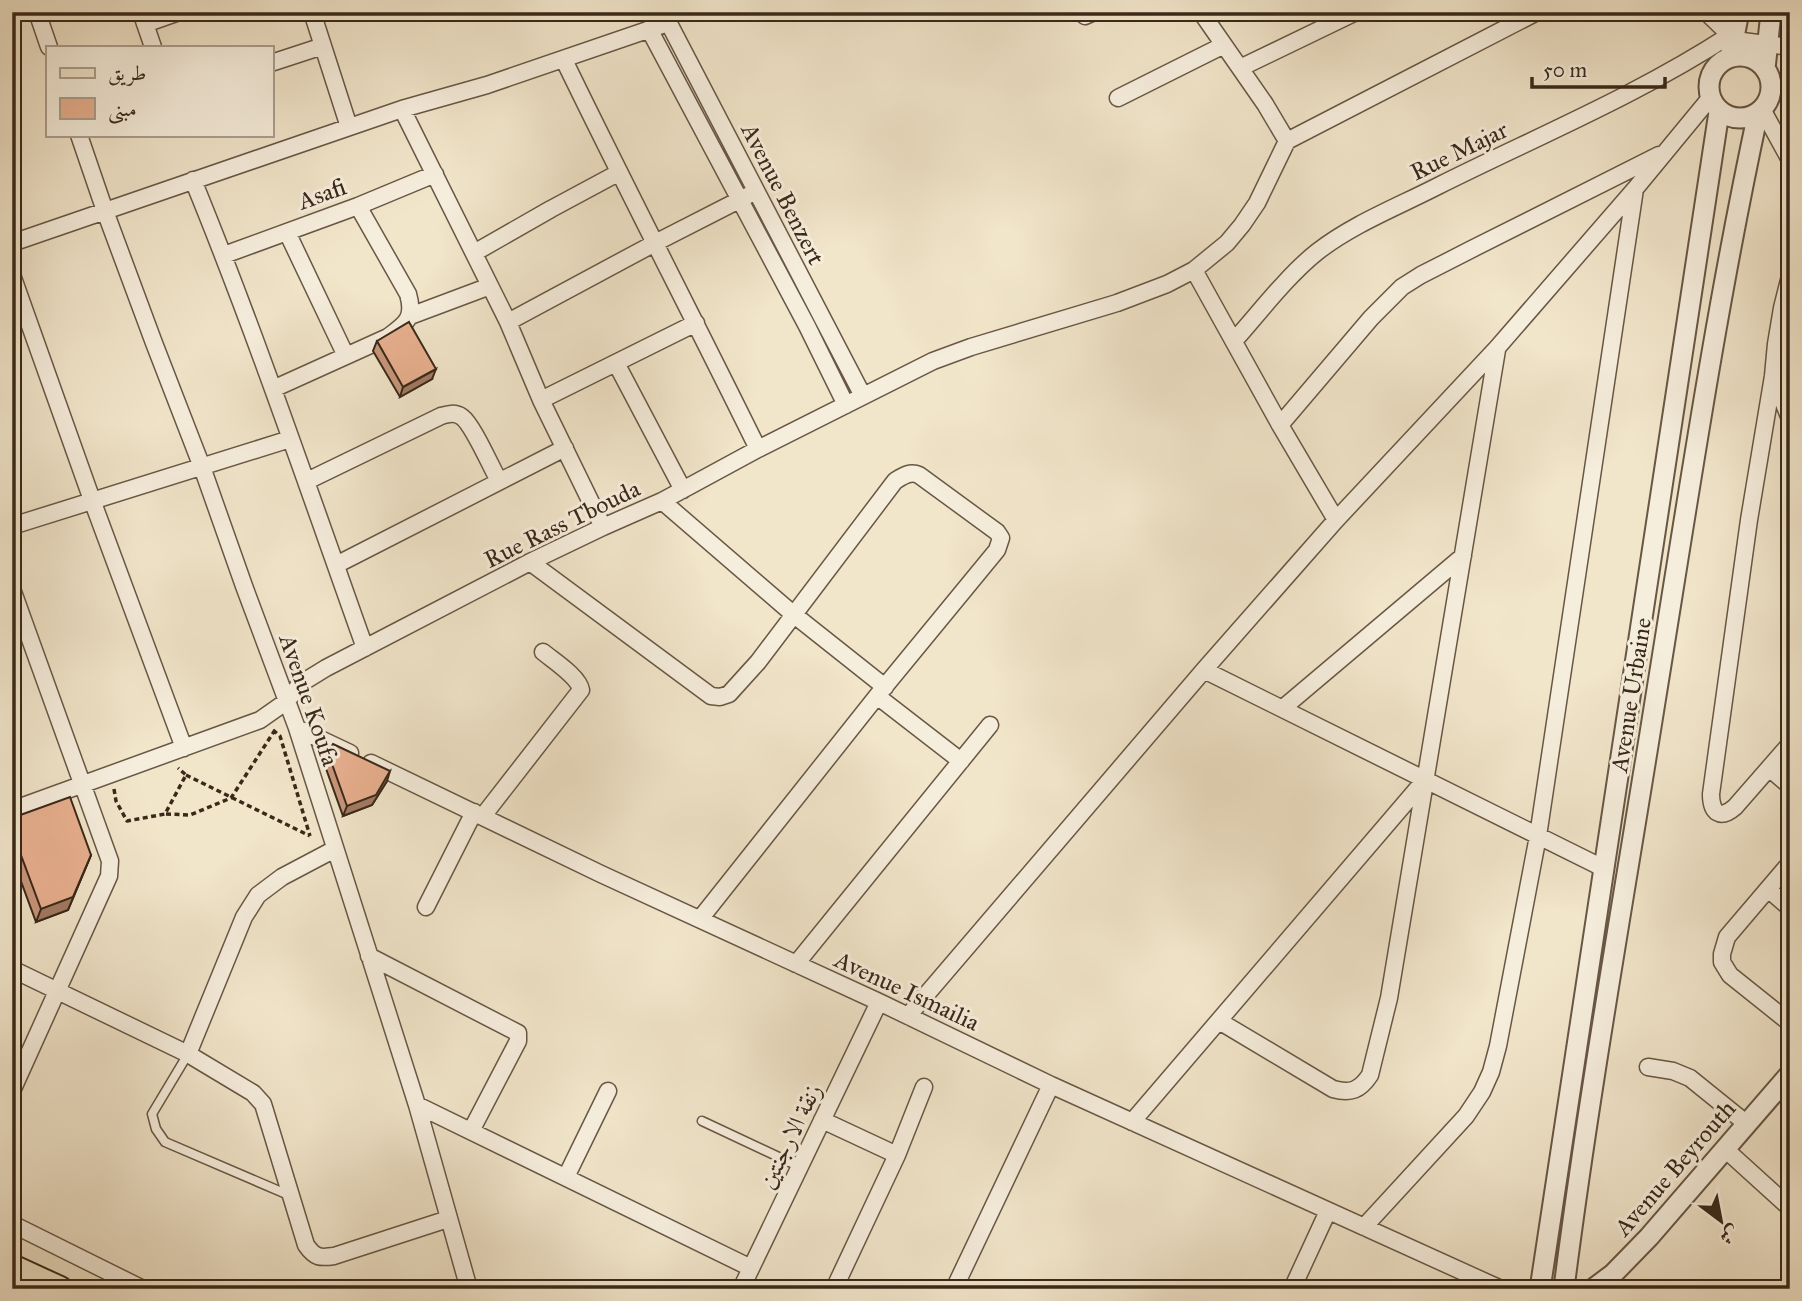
<svg xmlns="http://www.w3.org/2000/svg" width="1802" height="1301" font-family="'IM FELL Great Primer',Amiri,serif">
	<style>
		.lines { fill: none; stroke-linecap: round; stroke-linejoin: round }
		.service-casing { stroke: #685745; stroke-width: 11 }
		.minor-casing { stroke: #685745; stroke-width: 19 }
		.tertiary-casing { stroke: #685745; stroke-width: 23 }
		.primary-casing { stroke: #3a2819; stroke-width: 28 }
		.path { stroke: #3a2819; stroke-width: 3.5; stroke-dasharray: 5 3.5; stroke-linecap: butt }
		.service { stroke: #f6eedd; stroke-width: 8 }
		.minor { stroke: #f6eedd; stroke-width: 16 }
		.tertiary { stroke: #f6eedd; stroke-width: 19 }
		.primary { stroke: #f1e5ca; stroke-width: 24 }
		.wall { fill: #c8977b; stroke: #3a2819; stroke-width: 2 }
		.shaded-wall { fill: #a27b64; stroke: #3a2819; stroke-width: 2 }
		.building { fill: #e8b08f; stroke: #3a2819; stroke-width: 2 }
		.labels { text-anchor: middle; dominant-baseline: central; stroke-width: 6; stroke-linejoin: round; paint-order: stroke }
		.street-label { font-size: 24px; fill: #3a2819; stroke: #f6eedd }
	</style>
	<rect width="100%" height="100%" fill="#f1e5ca"/>
	<filter id="stains"><feTurbulence type="fractalNoise" baseFrequency=".00286" numOctaves="4"/><feColorMatrix values="0 0 0 0 .2 0 0 0 0 .09 0 0 0 0 .02 0 0 0 .5 -.17"/></filter>
	<radialGradient id="worn" r=".72"><stop offset=".6" stop-color="#630" stop-opacity="0"/><stop offset="1" stop-color="#630" stop-opacity=".3"/></radialGradient>
	<g class="lines">
		<!-- service casing -->
		<g class="service-casing">
			<path id="service" d="M 188,1054 L 152,1114 L 156,1129 L 165,1142 L 291,1196
				M 702,1121 L 800,1167"/>
		</g>
		<!-- minor casing -->
		<g class="minor-casing">
			<path id="minor" d="M 37,12 L 49,47
				M 141,12 L 153,47
				M 312,12 L 349,127
				M 663,12 L 863,396
				M 1201,12 L 1265,104 L 1287,141
				M 1706,12 L 1735,40 L 1790,47
				M 1085,16 L 1094,12
				M 145,24 L 179,12
				M 649,29 L 807,326 L 846,405
				M 564,60 C 627,190 694,319 758,449
				M 271,63 L 323,46
				M 1240,68 L 1356,12
				M 1118,98 L 1224,45
				M 402,109 L 508,322 L 541,400 L 603,527
				M 1762,109 L 1790,160
				M 79,135 L 105,211 L 154,343 L 202,467 L 244,586 L 297,728 L 417,1105 L 469,1289
				M 193,180 C 256,334 309,491 365,648
				M 287,232 L 346,356
				M 12,243 L 402,109 L 487,85 L 668,23
				M 474,253 L 551,209 L 618,173
				M 224,255 L 358,206 L 435,174
				M 1194,270 L 1280,425 L 1336,520
				M 12,275 L 92,500 L 184,748
				M 1790,276 L 1782,308 L 1776,344 L 1773,376 L 1749,520 L 1711,794 C 1711,813 1720,820 1735,807 L 1790,744
				M 410,316 L 490,286
				M 508,322 L 655,243 L 747,196
				M 1234,341 C 1259,313 1288,275 1317,252 C 1353,224 1397,207 1438,186 C 1536,137 1638,95 1730,35
				M 616,363 L 683,490
				M 1773,376 L 1790,419
				M 273,389 L 388,337 C 406,324 415,318 408,294 L 358,206
				M 541,400 L 696,323
				M 1280,425 L 1371,318 L 1402,287 L 1421,275 L 1470,250 L 1659,155
				M 307,481 L 441,416 C 448,414 455,412 462,417 C 473,425 491,467 499,481
				M 662,501 L 793,614 L 885,687
				M 12,526 L 290,439
				M 530,562 L 711,696 L 720,697 L 729,694 L 758,662 L 895,481 C 903,476 910,471 919,475 L 997,532 L 1001,538 L 997,550 L 877,696 L 700,919
				M 336,565 L 565,448
				M 12,589 L 110,861 L 109,876 L 12,1091
				M 1204,670 L 1605,869
				M 877,696 L 961,761
				M 1283,708 L 1463,556
				M 297,728 L 350,753
				M 371,763 L 601,874 L 879,1002 L 1051,1085 L 1501,1289
				M 1769,768 L 1790,786
				M 12,810 L 260,720 L 287,701 L 300,684 L 326,668 L 530,562 L 603,527 L 662,501 L 758,449 L 933,361 L 971,347 L 1117,303 L 1167,284 L 1194,270 L 1227,243 L 1242,225 L 1257,203 L 1287,141 L 1537,12
				M 483,816 L 581,690 C 579,677 554,661 543,652
				M 1790,863 L 1727,937 L 1722,954 L 1722,962 L 1730,975 L 1790,1023
				M 1768,889 L 1790,908
				M 426,907 L 474,812
				M 369,956 L 518,1033 L 518,1041 L 471,1131
				M 796,964 L 990,725
				M 12,969 L 188,1054 L 253,1093 L 263,1104 L 306,1245 C 315,1258 320,1258 334,1256 L 448,1219
				M 908,1016 L 1204,670 L 1336,520 L 1497,348 L 1635,189
				M 1219,1021 L 1333,1089 C 1351,1094 1360,1090 1370,1075 L 1389,998 L 1497,350
				M 188,1054 L 244,917 L 258,895 L 282,877 L 335,849
				M 1648,1067 L 1673,1071 L 1690,1078 L 1747,1124
				M 417,1105 L 751,1268
				M 822,1120 L 897,1155
				M 1132,1122 L 1424,781
				M 1725,1149 L 1790,1208
				M 566,1177 L 608,1091
				M 12,1224 L 143,1289
				M 1364,1227 L 1466,1116 L 1482,1092 L 1491,1072 L 1498,1046 L 1538,836 L 1635,189 L 1710,98
				M 741,1289 L 879,1002
				M 834,1289 L 897,1155 L 924,1087
				M 954,1289 L 1051,1085
				M 1292,1289 L 1328,1211"/>
		</g>
		<!-- tertiary casing -->
		<g class="tertiary-casing">
			<path id="tertiary" d="M1709 87a31 31 0 1 1 62 0a31 31 0 1 1-62 0Z
				M 1730,57 L 1739,12
				M 1765,69 L 1771,12
				M 1564,1288 C 1589,1092 1624,897 1655,702 C 1687,505 1716,308 1758,113
				M 1540,1289 L 1719,112
				M 1593,1289 L 1613,1274 L 1649,1237 L 1790,1074"/>
		</g>
		<!-- primary casing -->
		<g class="primary-casing">
			<path id="primary" d="M 12,1267 L 60,1289"/>
		</g>
		<!-- path -->
		<path class="path" d="M 273,730 L 280,736 L 310,836
			M 186,775 L 310,836
			M 114,789 L 116,801 L 127,821 L 165,814 L 186,775 L 178,768
			M 166,814 L 190,815 L 231,798 L 275,730"/>
		<!-- service -->
		<use href="#service" class="service"/>
		<!-- minor -->
		<use href="#minor" class="minor"/>
		<!-- tertiary -->
		<use href="#tertiary" class="tertiary"/>
		<!-- primary -->
		<use href="#primary" class="primary"/>
	</g>
	<!-- wall -->
	<path class="wall" d="M 377,341 L 432,379 L 400,397 L 373,351 Z
		M 328,753 L 387,781 L 372,805 L 343,816 L 324,763 Z
		M 12,818 L 91,855 L 68,910 L 36,922 L 12,857 Z"/>
	<!-- shaded-wall -->
	<path class="shaded-wall" d="M 436,369 L 432,379 L 400,397 L 403,387 Z
		M 390,771 L 387,781 L 372,805 L 343,816 L 347,806 Z
		M 91,855 L 68,910 L 36,922 L 41,909 Z"/>
	<!-- building -->
	<path class="building" d="M 409,322 L 436,369 L 403,387 L 377,341 Z
		M 333,744 L 390,771 L 376,795 L 347,806 L 328,753 Z
		M 70,797 L 91,855 L 73,897 L 41,909 L 12,831 L 12,818 Z"/>
	<g class="labels">
		<!-- street labels -->
		<g class="street-label">
			<text transform="translate(1459 151) rotate(-26)">Rue Majar</text>
			<text transform="translate(322 194) rotate(-20)">Asafi</text>
			<text transform="translate(783 194) rotate(63)">Avenue Benzert</text>
			<text transform="translate(562 524) rotate(-26)">Rue Rass Tbouda</text>
			<text transform="translate(1631 695) rotate(-81)">Avenue Urbaine</text>
			<text transform="translate(309 700) rotate(71)">Avenue Koufa</text>
			<text transform="translate(907 991) rotate(25)">Avenue Ismailia</text>
			<text transform="translate(790 1136) rotate(-64)">زنقة الارجنتين</text>
			<text transform="translate(1675 1168) rotate(-49)">Avenue Beyrouth</text>
		</g>
	</g>
	<!-- margin -->
	<rect width="1802" height="1301" fill="none" stroke="#f1e5ca" stroke-width="42"/>
	<rect x="14" y="14" width="1774" height="1273" fill="none" stroke="#3a2819" stroke-width="3.5"/>
	<rect x="21" y="21" width="1760" height="1259" fill="none" stroke="#3a2819" stroke-width="2"/>
	<!-- legend -->
	<rect x="46" y="46" width="228" height="91" fill="#f6eedd" stroke="#ab9f8f" stroke-width="2"/>
	<rect x="60" y="68" width="35" height="10" fill="#f1e5ca" stroke="#ab9f8f" stroke-width="2"/>
	<text x="108" y="80" font-size="21" fill="#3a2819">طريق</text>
	<rect x="60" y="98" width="35" height="21" fill="#e8b08f" stroke="#ab9f8f" stroke-width="2"/>
	<text x="108" y="116" font-size="21" fill="#3a2819">مبنى</text>
	<!-- north arrow -->
	<g transform="translate(1721 1221) rotate(148)" stroke="#f6eedd" stroke-width="5" paint-order="stroke">
	<path d="M0-5L12 26L0 18L-12 26Z" fill="#3a2819"/>
	<text y="-10" font-size="19" font-weight="bold" text-anchor="middle" fill="#3a2819">ش</text>
	</g>
	<!-- scale -->
	<path d="M1532 77v10h133v-10" fill="none" stroke="#3a2819" stroke-width="3.5"/>
	<text x="1543" y="77" font-size="21" fill="#3a2819" stroke="#f6eedd" stroke-width="5" paint-order="stroke">50 m</text>
	<rect width="100%" height="100%" filter="url(#stains)"/>
	<rect width="100%" height="100%" fill="url(#worn)"/>
</svg>
